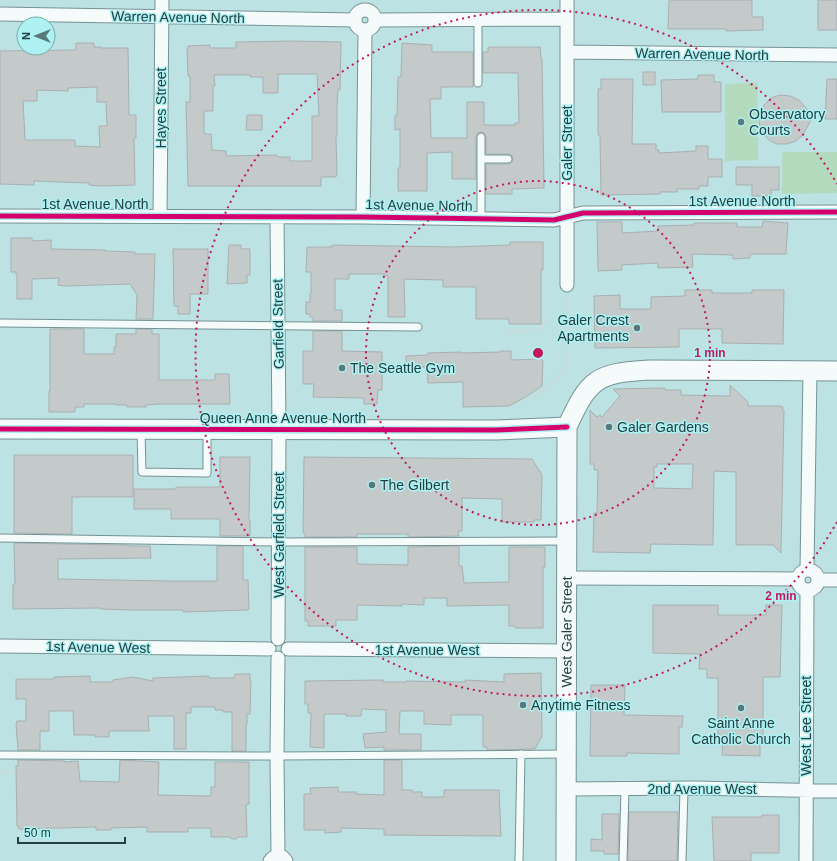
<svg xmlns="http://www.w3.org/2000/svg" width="837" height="861" font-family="Helvetica,sans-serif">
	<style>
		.green { fill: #b3dabd }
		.building { fill: #c4caca; stroke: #a9afb0; fill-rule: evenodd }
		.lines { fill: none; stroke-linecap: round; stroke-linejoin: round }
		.lane-casing { stroke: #759394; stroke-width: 9 }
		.street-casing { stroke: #759394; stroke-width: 15 }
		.secondary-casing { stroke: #759394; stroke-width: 21 }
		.path { stroke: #cdd9d9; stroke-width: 2.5; stroke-dasharray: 4 2; stroke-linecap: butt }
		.lane { stroke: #f5fbfb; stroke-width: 7 }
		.street { stroke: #f5fbfb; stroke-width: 13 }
		.secondary { stroke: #f5fbfb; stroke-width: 19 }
		.cycleway-casing { stroke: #adf1f3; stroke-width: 8 }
		.cycleway { stroke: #d6006c; stroke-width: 5 }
		.ring { fill: none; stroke: #c2185b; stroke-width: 2; stroke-dasharray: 2 4 }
		.poi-dot { fill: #597879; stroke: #adf1f3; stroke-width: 1.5 }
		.labels { text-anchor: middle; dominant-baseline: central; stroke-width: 3; stroke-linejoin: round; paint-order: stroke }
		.street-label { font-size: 14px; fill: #233f40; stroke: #adf1f3 }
		.poi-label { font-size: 14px; fill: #233f40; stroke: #adf1f3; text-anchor: start }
		.centre { fill: #c2185b; stroke: #adf1f3; stroke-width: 2 }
		.ring-label { font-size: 12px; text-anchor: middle; font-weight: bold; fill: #c2185b; stroke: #adf1f3; stroke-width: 3; stroke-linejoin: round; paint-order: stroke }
	</style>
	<rect width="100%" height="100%" fill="#bde2e3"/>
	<!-- green -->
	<path class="green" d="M 757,83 L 758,160 L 725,161 L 725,84 Z
		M 782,152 L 837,152 L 837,193 L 782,194 Z"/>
	<!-- building -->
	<path class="building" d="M 669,0 L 752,0 L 752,17 L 763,17 L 763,30 L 726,31 L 726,29 L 668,29 Z
		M 818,0 L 837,0 L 837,30 L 818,30 Z
		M 291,41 L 341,42 L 340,90 L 338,90 L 337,106 L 337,136 L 336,136 L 337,175 L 336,175 L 336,177 L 321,177 L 321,186 L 188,186 L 186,102 L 190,102 L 190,76 L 188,76 L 187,49 L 188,49 L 188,46 L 210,45 L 210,48 L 236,48 L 236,42 ZM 278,74 L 317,74 L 319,116 L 312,116 L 312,161 L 290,161 L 290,157 L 277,157 L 277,155 L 226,156 L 226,151 L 212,150 L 211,134 L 204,134 L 204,111 L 213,111 L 213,86 L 215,86 L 214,75 L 250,75 L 250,77 L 263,77 L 263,93 L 278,93 Z
		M 76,43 L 94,43 L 94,47 L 101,47 L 101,48 L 128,48 L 129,115 L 136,115 L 136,138 L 134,138 L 135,185 L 101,186 L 89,185 L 89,183 L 34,181 L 34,185 L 0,184 L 0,51 L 76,50 ZM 97,87 L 97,102 L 106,102 L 107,126 L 99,126 L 100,147 L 75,146 L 75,140 L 25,140 L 23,101 L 37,101 L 37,90 L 68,91 L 68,88 Z
		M 402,43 L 432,45 L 432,52 L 473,52 L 473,87 L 441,87 L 441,99 L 430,99 L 431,138 L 467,138 L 467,102 L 484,102 L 484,125 L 515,125 L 515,123 L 519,123 L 518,73 L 483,73 L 483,52 L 488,52 L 488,48 L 490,47 L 540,47 L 541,59 L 542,59 L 544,188 L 512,189 L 512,194 L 486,194 L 486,164 L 508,164 L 512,162 L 513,159 L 512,156 L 508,154 L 486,154 L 486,137 L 484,133 L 481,132 L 477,134 L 476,137 L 476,179 L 452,179 L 452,152 L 427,153 L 427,191 L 398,191 L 398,168 L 400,168 L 400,129 L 395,130 L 395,116 L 397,116 L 398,77 L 401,77 Z
		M 643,72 L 655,72 L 655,85 L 643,85 Z
		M 698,75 L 714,75 L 714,82 L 721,82 L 721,112 L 662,112 L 661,80 L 698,79 Z
		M 601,79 L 633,79 L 632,144 L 656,144 L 656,150 L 659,150 L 659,153 L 696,151 L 696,146 L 708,146 L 708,159 L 722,159 L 722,177 L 708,177 L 708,186 L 699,186 L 699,189 L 677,189 L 677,192 L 660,192 L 660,194 L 601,195 L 600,135 L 598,135 L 598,89 L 601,89 Z
		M 827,79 L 837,79 L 837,119 L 825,119 Z
		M 780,95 L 790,96 L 799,100 L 813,116 L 803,135 L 796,141 L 787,144 L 777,144 L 769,140 L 762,132 L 759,123 L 760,114 L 764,105 L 771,98 Z
		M 247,115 L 262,115 L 262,130 L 246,130 Z
		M 736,167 L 779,167 L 779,190 L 771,190 L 771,196 L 752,196 L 752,185 L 736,185 Z
		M 763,221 L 788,223 L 786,254 L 752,254 L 750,255 L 750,258 L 733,259 L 733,255 L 692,254 L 693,267 L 658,268 L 658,263 L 622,265 L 622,270 L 598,271 L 597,222 L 622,222 L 622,233 L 658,231 L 658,226 L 694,225 L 694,223 L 737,223 L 737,227 L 762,227 Z
		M 11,238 L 32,238 L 32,241 L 51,240 L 51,249 L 105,250 L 105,251 L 135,252 L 135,254 L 155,254 L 153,319 L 136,319 L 137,295 L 130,284 L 66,286 L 58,285 L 59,278 L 32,279 L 32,299 L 17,299 L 17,275 L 16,275 L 16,272 L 11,272 Z
		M 510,242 L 543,242 L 543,270 L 541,270 L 541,324 L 509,324 L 509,319 L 476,319 L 476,287 L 443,287 L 443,280 L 404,279 L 405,317 L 388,317 L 388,276 L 385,276 L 385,274 L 349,274 L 349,279 L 335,279 L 335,310 L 342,310 L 342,321 L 313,321 L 313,317 L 310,317 L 310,314 L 306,314 L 306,302 L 310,302 L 310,294 L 311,294 L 311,272 L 306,272 L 307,247 L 332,247 L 332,245 L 453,247 L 510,245 Z
		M 229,245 L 241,245 L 241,249 L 250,249 L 250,275 L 247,275 L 247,283 L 227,284 Z
		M 173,249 L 208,249 L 208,294 L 190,294 L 190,314 L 178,314 L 178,306 L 174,306 Z
		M 685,290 L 712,290 L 712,293 L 752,293 L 752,290 L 784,290 L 783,344 L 722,343 L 722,329 L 679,329 L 679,347 L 595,348 L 594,296 L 620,295 L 620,309 L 651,309 L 651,297 L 685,296 Z
		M 50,329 L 84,329 L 84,354 L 114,354 L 114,347 L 116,347 L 116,334 L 136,334 L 136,329 L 152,329 L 152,334 L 159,334 L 159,380 L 215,380 L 215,374 L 229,374 L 230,404 L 158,404 L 146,405 L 146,407 L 127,407 L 127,405 L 116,405 L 116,404 L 84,404 L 84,407 L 75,407 L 75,412 L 49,412 L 49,391 L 50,391 Z
		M 313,331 L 342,331 L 342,351 L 382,352 L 382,390 L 378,390 L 377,404 L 364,404 L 364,398 L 313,397 L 314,384 L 303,384 L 303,351 L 313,351 Z
		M 500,351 L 511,351 L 511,360 L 542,359 L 542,361 L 543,361 L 542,386 L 524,398 L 509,406 L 463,407 L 463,382 L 428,383 L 427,367 L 406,367 L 406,356 L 428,355 L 428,353 L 461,352 L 461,353 L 500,352 Z
		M 730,385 L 748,402 L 748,406 L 778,406 L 783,407 L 782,410 L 784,410 L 781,553 L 773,545 L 736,545 L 736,472 L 714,471 L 713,545 L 651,544 L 650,553 L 593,552 L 594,513 L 597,513 L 598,470 L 594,470 L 594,464 L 590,464 L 590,410 L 597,417 L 600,415 L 602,417 L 620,396 L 613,389 L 665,388 L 665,390 L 681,390 L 681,395 L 730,396 ZM 657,464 L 693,464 L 692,489 L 654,488 L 654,467 L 657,467 Z
		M 14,455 L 133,455 L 133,497 L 72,497 L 72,534 L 14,533 Z
		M 220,457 L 250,457 L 249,520 L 250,520 L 250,536 L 220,536 L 220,519 L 171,519 L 171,509 L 134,509 L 134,489 L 176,489 L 176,487 L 220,487 Z
		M 304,457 L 532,459 L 542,475 L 541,520 L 534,520 L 534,522 L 502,522 L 502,499 L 462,498 L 462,531 L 458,531 L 459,536 L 408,537 L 408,534 L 357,534 L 357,537 L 305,537 L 305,533 L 303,533 Z
		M 14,543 L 120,545 L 129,545 L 129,546 L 150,546 L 151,558 L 58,559 L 58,579 L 168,581 L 217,581 L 217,546 L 243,546 L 243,580 L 248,580 L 249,609 L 247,610 L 183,612 L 183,610 L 131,610 L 101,609 L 101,608 L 13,609 L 13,584 L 15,584 Z
		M 459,546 L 459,566 L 462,566 L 464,583 L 509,582 L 509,547 L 545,547 L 545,567 L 543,567 L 543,628 L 515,628 L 515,626 L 509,626 L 509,605 L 447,606 L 447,598 L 424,598 L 424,605 L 402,604 L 402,606 L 357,605 L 357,620 L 336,620 L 336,626 L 308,626 L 308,621 L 305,621 L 305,547 L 357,547 L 357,564 L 408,565 L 408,547 Z
		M 653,605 L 718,605 L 718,615 L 766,615 L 766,605 L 782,605 L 780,677 L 763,677 L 763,738 L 760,738 L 760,756 L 722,755 L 723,738 L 718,738 L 718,678 L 707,678 L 707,669 L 699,669 L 700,654 L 653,653 Z
		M 541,673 L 542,736 L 535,749 L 487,750 L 487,747 L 483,747 L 483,715 L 451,715 L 451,725 L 424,724 L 424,711 L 400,711 L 399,734 L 421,734 L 421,750 L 384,750 L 384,747 L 365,748 L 363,734 L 386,732 L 386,710 L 362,709 L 361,716 L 346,716 L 346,714 L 324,714 L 324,748 L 310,747 L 311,713 L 308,713 L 308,704 L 305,704 L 305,681 L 383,680 L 383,682 L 406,682 L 406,681 L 465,682 L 465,680 L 504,682 L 504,674 Z
		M 235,674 L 250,674 L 250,681 L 251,681 L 250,714 L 247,714 L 247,724 L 246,724 L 246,751 L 232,751 L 232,712 L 223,712 L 223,710 L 215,710 L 215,707 L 191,707 L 191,713 L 186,713 L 186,749 L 174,749 L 174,716 L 148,716 L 149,731 L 109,731 L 109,737 L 95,737 L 95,735 L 74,735 L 73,711 L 49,711 L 49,731 L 40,731 L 40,750 L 18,750 L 16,724 L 17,721 L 26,721 L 26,699 L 16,699 L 16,679 L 54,679 L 54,677 L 90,676 L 90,682 L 113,682 L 113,680 L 133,677 L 153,681 L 153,678 L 209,676 L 209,678 L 234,678 Z
		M 591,685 L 625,685 L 624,715 L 683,716 L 682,727 L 679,727 L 679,754 L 627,753 L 627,756 L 590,756 Z
		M 18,760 L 65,761 L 65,762 L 78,761 L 80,781 L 119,782 L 120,760 L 159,762 L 158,795 L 211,796 L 211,787 L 215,787 L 215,762 L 249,762 L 249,804 L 246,805 L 247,837 L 238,837 L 236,839 L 232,839 L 230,837 L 211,837 L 211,828 L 188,828 L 188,832 L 147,832 L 147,827 L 111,828 L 111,830 L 96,830 L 96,827 L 19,829 L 18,826 L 17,826 L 16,766 L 18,766 Z
		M 384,760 L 402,760 L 402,790 L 412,790 L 412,792 L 422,792 L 422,797 L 444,797 L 444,790 L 499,790 L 501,836 L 384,835 L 384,829 L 341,828 L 341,832 L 325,833 L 325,830 L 304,830 L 304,794 L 311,794 L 310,788 L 338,787 L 338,792 L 357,792 L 356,794 L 384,795 Z
		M 629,812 L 678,812 L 677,861 L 628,861 Z
		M 602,814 L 619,814 L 618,854 L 604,854 L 604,851 L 591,851 L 591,839 L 602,840 Z
		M 762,815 L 779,815 L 779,853 L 751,853 L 751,861 L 714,861 L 712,817 L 762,817 Z"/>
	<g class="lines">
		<!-- lane casing -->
		<g class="lane-casing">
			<path id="lane" d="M 478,20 L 478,83
				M 481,137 L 481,218
				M 482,159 L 508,159
				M 0,323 L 418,327
				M 141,430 L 142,472 L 207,473 L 207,430
				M 0,538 L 279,542 L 566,541
				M 0,755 L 277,756 L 566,754
				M 519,861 L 521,754
				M 623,861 L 625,789
				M 682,861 L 684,789"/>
		</g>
		<!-- street casing -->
		<g class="street-casing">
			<path id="street" d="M355 20a10 10 0 1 1 20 0a10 10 0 1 1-20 0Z
				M 0,14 L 355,20
				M 375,20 L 567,19
				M 567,52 L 837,55
				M 0,216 L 363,217 L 554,220 L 583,213 L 837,212
				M 160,216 L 162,0
				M 277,217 L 279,430 L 278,639
				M 363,217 L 365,30
				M 567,285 L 567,0
				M798 580a10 10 0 1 1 20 0a10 10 0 1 1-20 0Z
				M 807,570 L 810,371
				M 566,578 L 798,579
				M 818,580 L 837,580
				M 0,646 L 269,649
				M 288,649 L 566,651
				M 278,658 L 277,756 L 278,856
				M 566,789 L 695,788 L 837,791
				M 270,861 C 274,855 282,854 286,861
				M 806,861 L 807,590"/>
		</g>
		<!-- secondary casing -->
		<g class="secondary-casing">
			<g id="secondary">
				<path d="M 0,429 L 496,430 L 567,427"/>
				<path id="s1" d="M 566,861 L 567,427 C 589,379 596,373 649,370 L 837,371"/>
			</g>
		</g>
		<!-- path -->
		<path class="path" d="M 507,331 L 536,330 L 549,321
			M 531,399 L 550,385 L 566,368 L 567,297
			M 0,772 L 14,772"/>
		<!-- lane -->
		<use href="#lane" class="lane"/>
		<!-- street -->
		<use href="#street" class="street"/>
		<!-- secondary -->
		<use href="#secondary" class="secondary"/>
		<!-- cycleway casing -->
		<g class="cycleway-casing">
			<path id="cycleway" d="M 0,216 L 363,217 L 554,220 L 583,213 L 837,212
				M 0,429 L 496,430 L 567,427"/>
		</g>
		<!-- cycleway -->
		<use href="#cycleway" class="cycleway"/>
	</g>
	<!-- distance rings -->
	<g class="ring">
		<circle cx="538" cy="353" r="172"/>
		<path d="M837 522A343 343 0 1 1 837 184"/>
	</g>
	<!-- markers -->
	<g class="poi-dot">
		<circle cx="741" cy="122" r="4"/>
		<circle cx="637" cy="328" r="4"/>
		<circle cx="342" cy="368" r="4"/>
		<circle cx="609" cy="427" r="4"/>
		<circle cx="372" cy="485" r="4"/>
		<circle cx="523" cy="705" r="4"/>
		<circle cx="741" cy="708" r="4"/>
	</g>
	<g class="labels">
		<!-- street labels -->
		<g class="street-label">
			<text transform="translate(178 17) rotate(1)">Warren Avenue North</text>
			<text transform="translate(702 54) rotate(1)">Warren Avenue North</text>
			<text transform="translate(161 108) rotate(-90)">Hayes Street</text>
			<text transform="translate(567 143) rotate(-90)">Galer Street</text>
			<text x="742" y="201">1st Avenue North</text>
			<text x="95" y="204">1st Avenue North</text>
			<text transform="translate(419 205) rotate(1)">1st Avenue North</text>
			<text transform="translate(278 324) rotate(-91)">Garfield Street</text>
			<text x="283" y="418">Queen Anne Avenue North</text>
			<text transform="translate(279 535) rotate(-90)">West Garfield Street</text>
			<text stroke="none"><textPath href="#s1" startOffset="229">West Galer Street</textPath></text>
			<text transform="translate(98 647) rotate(1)">1st Avenue West</text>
			<text x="427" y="650">1st Avenue West</text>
			<text transform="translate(806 726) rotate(-90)">West Lee Street</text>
			<text x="702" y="789">2nd Avenue West</text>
		</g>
		<!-- poi labels -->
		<g class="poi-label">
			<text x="749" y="114">Observatory<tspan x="749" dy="16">Courts</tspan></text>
			<text x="629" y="320" text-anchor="end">Galer Crest<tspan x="629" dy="16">Apartments</tspan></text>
			<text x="350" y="368">The Seattle Gym</text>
			<text x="617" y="427">Galer Gardens</text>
			<text x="380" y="485">The Gilbert</text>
			<text x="531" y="705">Anytime Fitness</text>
			<text x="741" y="723" text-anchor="middle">Saint Anne<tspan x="741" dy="16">Catholic Church</tspan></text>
		</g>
	</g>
	<circle cx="538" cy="353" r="6" class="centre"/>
	<g class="ring-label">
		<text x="710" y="357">1 min</text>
		<text x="781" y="600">2 min</text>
	</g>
	<!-- north arrow -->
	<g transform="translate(36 36) rotate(270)"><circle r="19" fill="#adf1f3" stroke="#76aaab"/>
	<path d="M0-3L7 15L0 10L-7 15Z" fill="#597879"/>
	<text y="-6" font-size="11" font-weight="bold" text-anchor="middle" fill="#233f40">N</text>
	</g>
	<!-- scale -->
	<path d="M18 837v6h107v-6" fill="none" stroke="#233f40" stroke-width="2"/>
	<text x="24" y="837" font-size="12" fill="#233f40" stroke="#adf1f3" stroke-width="3" paint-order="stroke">50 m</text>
</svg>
